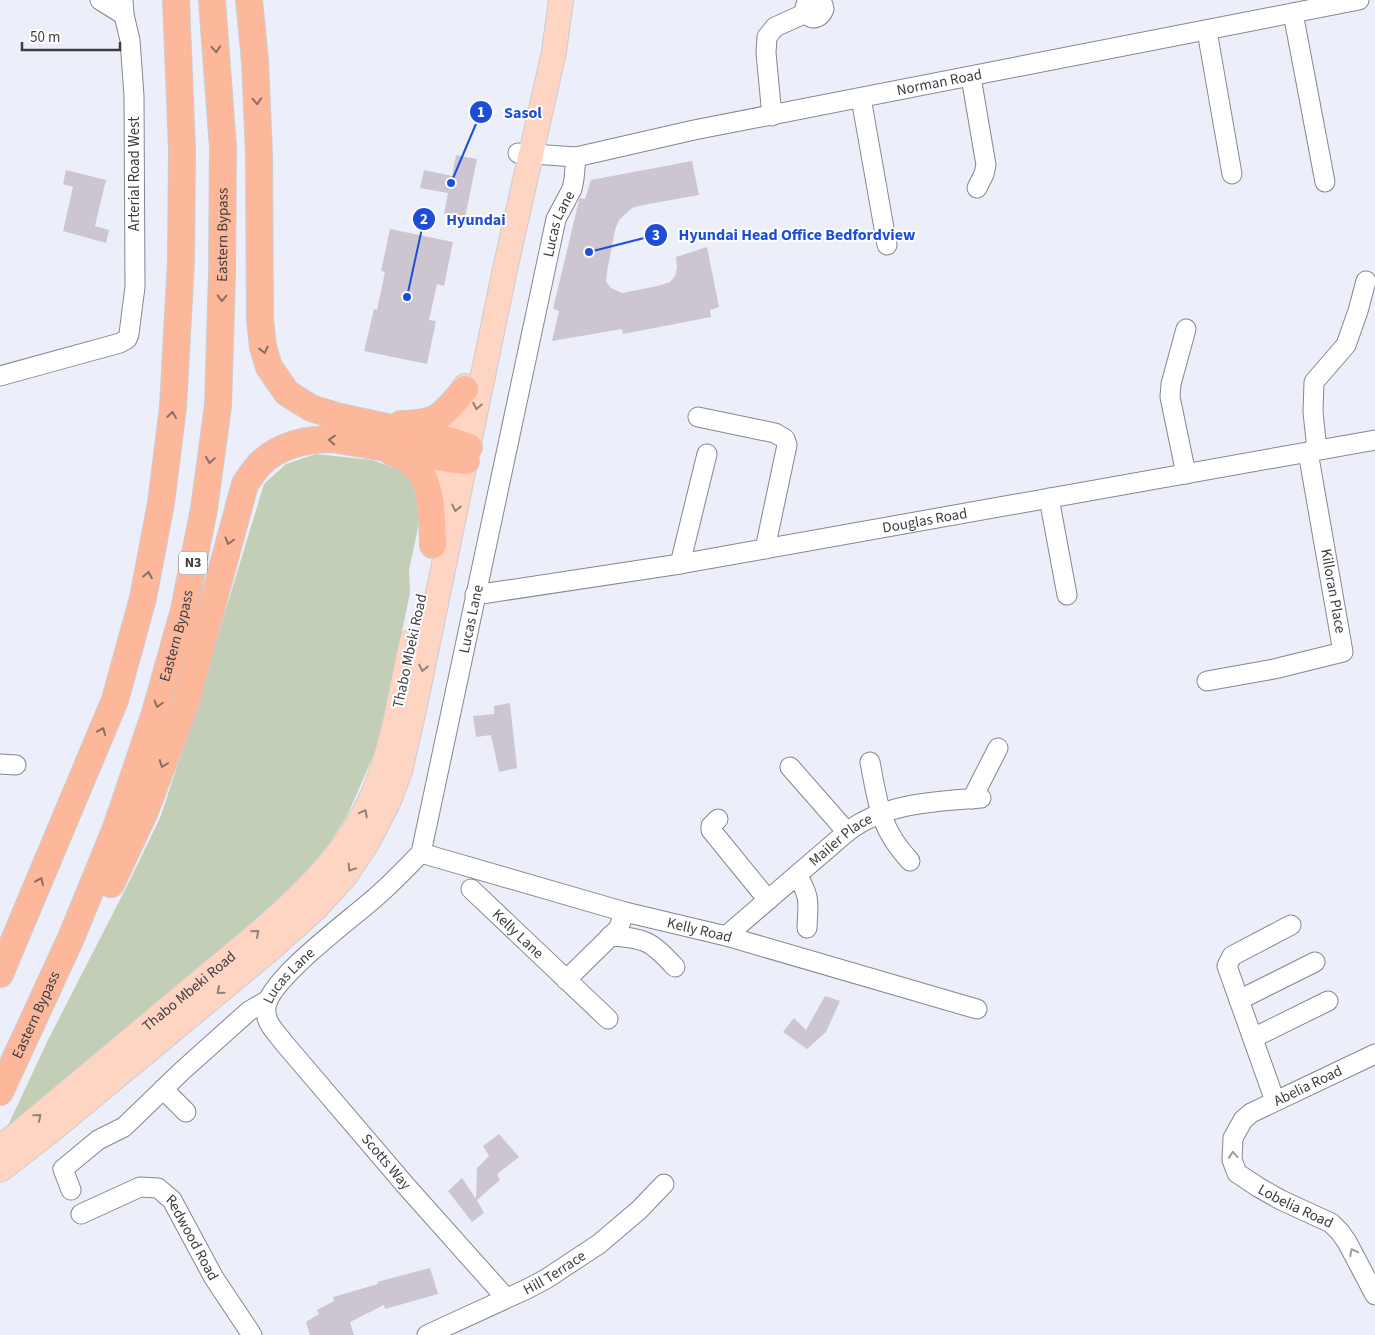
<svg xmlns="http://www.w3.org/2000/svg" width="1375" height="1335" font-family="'Source Sans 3',sans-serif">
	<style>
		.green { fill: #c3ceb6 }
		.building { fill: #cdc6d0 }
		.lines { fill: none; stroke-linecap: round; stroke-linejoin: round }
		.minor-casing { stroke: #858690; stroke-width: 21 }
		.major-casing { stroke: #cccdce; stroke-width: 26 }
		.highway-casing { stroke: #cccdce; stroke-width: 28 }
		.minor { stroke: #fff; stroke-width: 19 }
		.major { stroke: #fed4c2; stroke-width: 24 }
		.highway { stroke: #fdb79a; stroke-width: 26 }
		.oneway { stroke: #896e65 }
		.oneway2 { stroke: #93817b }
		.oneway3 { stroke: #9e9ea0 }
		.labels { text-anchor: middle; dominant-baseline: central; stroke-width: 4; stroke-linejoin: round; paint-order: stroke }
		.shield { fill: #fff; stroke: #76777a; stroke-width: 1 }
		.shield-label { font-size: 14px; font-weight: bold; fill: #3c3d41 }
		.street-label { font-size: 15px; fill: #3c3d41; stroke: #fff }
		.leader { fill: none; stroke: #1d4ed8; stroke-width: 2 }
		.callout-dot { fill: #1d4ed8; stroke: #fff; stroke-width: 2 }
		.mark-label { font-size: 15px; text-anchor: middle; font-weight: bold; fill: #fff }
		.callout-label { font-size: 16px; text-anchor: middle; font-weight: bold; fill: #1d4ed8; stroke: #fff; stroke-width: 4; stroke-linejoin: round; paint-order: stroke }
	</style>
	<rect width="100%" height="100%" fill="#eceef9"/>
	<!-- green -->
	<path class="green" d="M 316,454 L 372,460 L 411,474 L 422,494 L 417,533 L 409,570 L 410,593 L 378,745 L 348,814 L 317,863 L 242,938 L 4,1134 L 48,1040 L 127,886 L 160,818 L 188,734 L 264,484 L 286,464 Z"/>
	<!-- building -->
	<path class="building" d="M 456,155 L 477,159 L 465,218 L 444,214 L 448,193 L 420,188 L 424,170 L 452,176 Z
		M 692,161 L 699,195 L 643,205 L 632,208 L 619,220 L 615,230 L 607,272 L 606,282 L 611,288 L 622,293 L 658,286 L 670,282 L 675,276 L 677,268 L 676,257 L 707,247 L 719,307 L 710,310 L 711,317 L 623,334 L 622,329 L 552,341 L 559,311 L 553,309 L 579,200 L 580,198 L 585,199 L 591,180 Z
		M 66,170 L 106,180 L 95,226 L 109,230 L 106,243 L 63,231 L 73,187 L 63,184 Z
		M 390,229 L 453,242 L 444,286 L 437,284 L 429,320 L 436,321 L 427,364 L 364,351 L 374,309 L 377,310 L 385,272 L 381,271 Z
		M 510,703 L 517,768 L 499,772 L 491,735 L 476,737 L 473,716 L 494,714 L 494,706 Z
		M 825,996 L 840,1001 L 826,1032 L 807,1049 L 783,1032 L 794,1018 L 806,1030 Z
		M 499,1134 L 519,1157 L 497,1174 L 500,1180 L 477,1200 L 484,1213 L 472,1222 L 448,1191 L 462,1178 L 476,1199 L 477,1168 L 489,1156 L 483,1146 Z
		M 430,1268 L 438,1294 L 385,1309 L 384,1305 L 350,1322 L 354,1335 L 310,1335 L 306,1322 L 319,1314 L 317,1310 L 334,1301 L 333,1297 L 378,1284 L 377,1282 Z"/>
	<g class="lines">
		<!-- minor casing -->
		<g class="minor-casing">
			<g id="minor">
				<path d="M 100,0 L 124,15"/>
				<path d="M 810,0 C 795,12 817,28 824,9 L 823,5 L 818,0"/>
				<path d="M 1293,13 L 1325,182"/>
				<path d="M 1207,31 L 1232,174"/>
				<path d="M 971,77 L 986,165 L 984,174 L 977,188"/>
				<path d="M 861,98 L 887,245"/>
				<path d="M 772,116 L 766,53 L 767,37 L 775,27 L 806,13"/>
				<path id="s1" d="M 518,153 L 576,157 L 694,130 L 1359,0"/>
				<path d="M 0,376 L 120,343 L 127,339 L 129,334 L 135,287 L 134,96 L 130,40 L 124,15 L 123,0"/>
				<path d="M 698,417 L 775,433 L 785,439 L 787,445 L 765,549"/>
				<path d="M 1317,450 L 1313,412 L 1314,382 L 1346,345 L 1358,311 L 1366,281"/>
				<path d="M 1186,474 L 1170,397 L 1171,384 L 1186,329"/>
				<path d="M 1049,498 L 1067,595"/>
				<path d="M 680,564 L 707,454"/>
				<path id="s2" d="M 475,595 L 680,564 L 1375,440"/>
				<path d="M 1207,681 L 1274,669 L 1343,652 L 1308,452"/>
				<path d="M 870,762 C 878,804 880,829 910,861"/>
				<path d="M 0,764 L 16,765"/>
				<path d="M 790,767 L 847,832"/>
				<path d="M 972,799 L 998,748"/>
				<path d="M 718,819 L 711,826 L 711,830 L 768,900"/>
				<path id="s3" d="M 421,853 L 625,912 L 726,936 L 977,1009"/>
				<path d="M 797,875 C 811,898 808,902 807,928"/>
				<path id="s4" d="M 471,889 L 608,1019"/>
				<path d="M 610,936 C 646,938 651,941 675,967"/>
				<path id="s5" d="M 726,936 L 847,832 C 884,803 936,801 981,798"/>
				<path d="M 566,980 L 618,929 L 625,912"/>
				<path d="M 1239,1000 L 1315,962"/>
				<path d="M 1253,1038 L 1328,1001"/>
				<path id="s6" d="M 1375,1054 L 1251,1113 L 1243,1120 L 1233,1138 L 1232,1160 L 1237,1173 L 1258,1187 L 1281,1200 L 1331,1223 L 1340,1232 L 1347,1242 L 1375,1295"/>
				<path d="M 163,1089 L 186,1112"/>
				<path d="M 1275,1101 L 1227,966 L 1232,956 L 1291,925"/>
				<path d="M 71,1190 L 63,1169 L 98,1140 L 124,1127 L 182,1071 L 249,1011 L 268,1000"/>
				<path id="s7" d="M 81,1214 L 140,1187 L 158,1188 L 172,1200 L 214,1278 L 252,1335"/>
				<path id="s8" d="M 506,1298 L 407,1187 L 284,1043 C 276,1032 264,1022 266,1007 C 270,978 353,918 377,896 C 392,883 406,868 421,853 L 556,219 L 572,189 L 574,179 L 576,157"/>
				<path id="s9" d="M 427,1335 L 527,1289 L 546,1279 L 599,1244 L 639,1210 L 664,1184"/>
			</g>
		</g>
		<!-- major casing -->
		<g class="major-casing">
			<g id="major">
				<path d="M 436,527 L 452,441 L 465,386"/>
				<path id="s10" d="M 0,1147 L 24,1129 C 81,1081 138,1033 195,986 C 258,933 335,877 370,801 C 393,751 400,694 412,641"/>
				<path d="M 0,1170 L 53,1129 L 268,951 L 316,908 L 345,876 L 367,843 L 388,803 L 400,771 L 415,705 L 505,269 L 554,52 L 561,0"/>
			</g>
		</g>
		<!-- highway casing -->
		<g class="highway-casing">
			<g id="highway">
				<path d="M 249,0 L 255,61 L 259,154 L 260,319 L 263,347 L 269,367 L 287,393 L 311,408 L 340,417 L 452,441 L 469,447"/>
				<path d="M 401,424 C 439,423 441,417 465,389"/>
				<path d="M 393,453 C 435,466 431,509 433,545"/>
				<path d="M 111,884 L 145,811 L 185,706 L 245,484 C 250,477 254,470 260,464 C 279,445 306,439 333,439 L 449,459 L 466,461"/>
				<path d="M 0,974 L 115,700 L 143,598 L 161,503 L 173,407 L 181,261 L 182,150 L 176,0"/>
				<path id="s11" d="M 0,1092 L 71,938 L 116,828 L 155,713 L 184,610 L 204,509 L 218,406 L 222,273 L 223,148 L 212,0"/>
			</g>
		</g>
		<!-- minor -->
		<use href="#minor" class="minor"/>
		<!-- major -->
		<use href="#major" class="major"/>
		<!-- highway -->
		<use href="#highway" class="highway"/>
	</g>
	<!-- one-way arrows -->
	<defs><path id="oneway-chevron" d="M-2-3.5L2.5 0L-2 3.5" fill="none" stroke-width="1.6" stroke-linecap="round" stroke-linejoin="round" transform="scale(1.25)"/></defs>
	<g class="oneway">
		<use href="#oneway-chevron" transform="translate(216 49) rotate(86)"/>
		<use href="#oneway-chevron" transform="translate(257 101) rotate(87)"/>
		<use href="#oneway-chevron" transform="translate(222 298) rotate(92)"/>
		<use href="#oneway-chevron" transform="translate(264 350) rotate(76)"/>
		<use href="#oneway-chevron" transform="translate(172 415) rotate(-83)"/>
		<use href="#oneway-chevron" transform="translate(332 440) rotate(-176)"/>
		<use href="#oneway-chevron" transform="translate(210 460) rotate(98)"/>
		<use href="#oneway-chevron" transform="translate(229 541) rotate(105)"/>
		<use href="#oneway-chevron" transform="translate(148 575) rotate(-79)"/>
		<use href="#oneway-chevron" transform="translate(158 704) rotate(105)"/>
		<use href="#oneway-chevron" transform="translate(102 731) rotate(-68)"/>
		<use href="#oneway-chevron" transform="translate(163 764) rotate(111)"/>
		<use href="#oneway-chevron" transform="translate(40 881) rotate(-67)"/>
	</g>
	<g class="oneway2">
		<use href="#oneway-chevron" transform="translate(477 406) rotate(101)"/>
		<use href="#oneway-chevron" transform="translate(456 508) rotate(102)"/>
		<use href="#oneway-chevron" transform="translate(423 668) rotate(102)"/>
		<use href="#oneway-chevron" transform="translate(364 813) rotate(-62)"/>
		<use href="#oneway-chevron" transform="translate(351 868) rotate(123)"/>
		<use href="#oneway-chevron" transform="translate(256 933) rotate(-41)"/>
		<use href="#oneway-chevron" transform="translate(220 991) rotate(140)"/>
		<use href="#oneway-chevron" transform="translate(38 1117) rotate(-40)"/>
	</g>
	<g class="oneway3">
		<use href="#oneway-chevron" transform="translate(1233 1155) rotate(-95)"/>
		<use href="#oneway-chevron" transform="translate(1353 1252) rotate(-117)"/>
	</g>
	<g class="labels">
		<!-- shield labels -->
		<rect class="shield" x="179" y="551.5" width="28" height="23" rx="4"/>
		<g class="shield-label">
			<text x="193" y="563">N3</text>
		</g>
		<!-- street labels -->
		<g class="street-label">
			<text stroke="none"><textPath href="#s1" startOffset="429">Norman Road</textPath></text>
			<text transform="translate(134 174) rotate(-90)">Arterial Road West</text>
			<text stroke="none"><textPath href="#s8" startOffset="1244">Lucas Lane</textPath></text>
			<text stroke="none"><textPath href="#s11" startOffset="895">Eastern Bypass</textPath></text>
			<text stroke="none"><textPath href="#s2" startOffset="456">Douglas Road</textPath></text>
			<text transform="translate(1333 591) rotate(80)">Killoran Place</text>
			<text stroke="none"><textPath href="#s8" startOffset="839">Lucas Lane</textPath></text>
			<text stroke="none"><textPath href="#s11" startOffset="490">Eastern Bypass</textPath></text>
			<text transform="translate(410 651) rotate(-78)">Thabo Mbeki Road</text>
			<text stroke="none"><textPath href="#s5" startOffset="150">Mailer Place</textPath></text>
			<text stroke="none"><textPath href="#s3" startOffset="289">Kelly Road</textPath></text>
			<text stroke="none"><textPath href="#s4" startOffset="65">Kelly Lane</textPath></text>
			<text stroke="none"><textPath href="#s8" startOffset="419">Lucas Lane</textPath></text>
			<text stroke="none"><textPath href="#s10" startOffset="245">Thabo Mbeki Road</textPath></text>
			<text stroke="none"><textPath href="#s11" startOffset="85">Eastern Bypass</textPath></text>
			<text transform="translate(1308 1086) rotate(-26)">Abelia Road</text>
			<text transform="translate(386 1162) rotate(50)">Scotts Way</text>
			<text stroke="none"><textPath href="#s6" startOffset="272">Lobelia Road</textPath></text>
			<text stroke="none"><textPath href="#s7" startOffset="144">Redwood Road</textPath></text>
			<text stroke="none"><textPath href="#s9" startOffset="142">Hill Terrace</textPath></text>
		</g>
	</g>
	<!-- callouts -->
	<path class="leader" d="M451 183L481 112M407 297L424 219M589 252L656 235"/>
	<g class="callout-dot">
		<circle cx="451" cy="183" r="5"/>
		<circle cx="407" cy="297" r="5"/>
		<circle cx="589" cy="252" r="5"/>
		<circle cx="481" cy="112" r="12"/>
		<circle cx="424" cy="219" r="12"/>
		<circle cx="656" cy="235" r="12"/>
	</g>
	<g class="mark-label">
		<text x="481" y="117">1</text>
		<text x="424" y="224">2</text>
		<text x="656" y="240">3</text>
	</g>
	<g class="callout-label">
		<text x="523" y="118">Sasol</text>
		<text x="476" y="225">Hyundai</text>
		<text x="797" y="240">Hyundai Head Office Bedfordview</text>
	</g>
	<!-- scale -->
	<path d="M22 42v8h98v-8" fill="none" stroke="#3c3d41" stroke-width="2.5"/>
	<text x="30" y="42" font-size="15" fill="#3c3d41" stroke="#ffffff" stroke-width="4" paint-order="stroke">50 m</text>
</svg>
